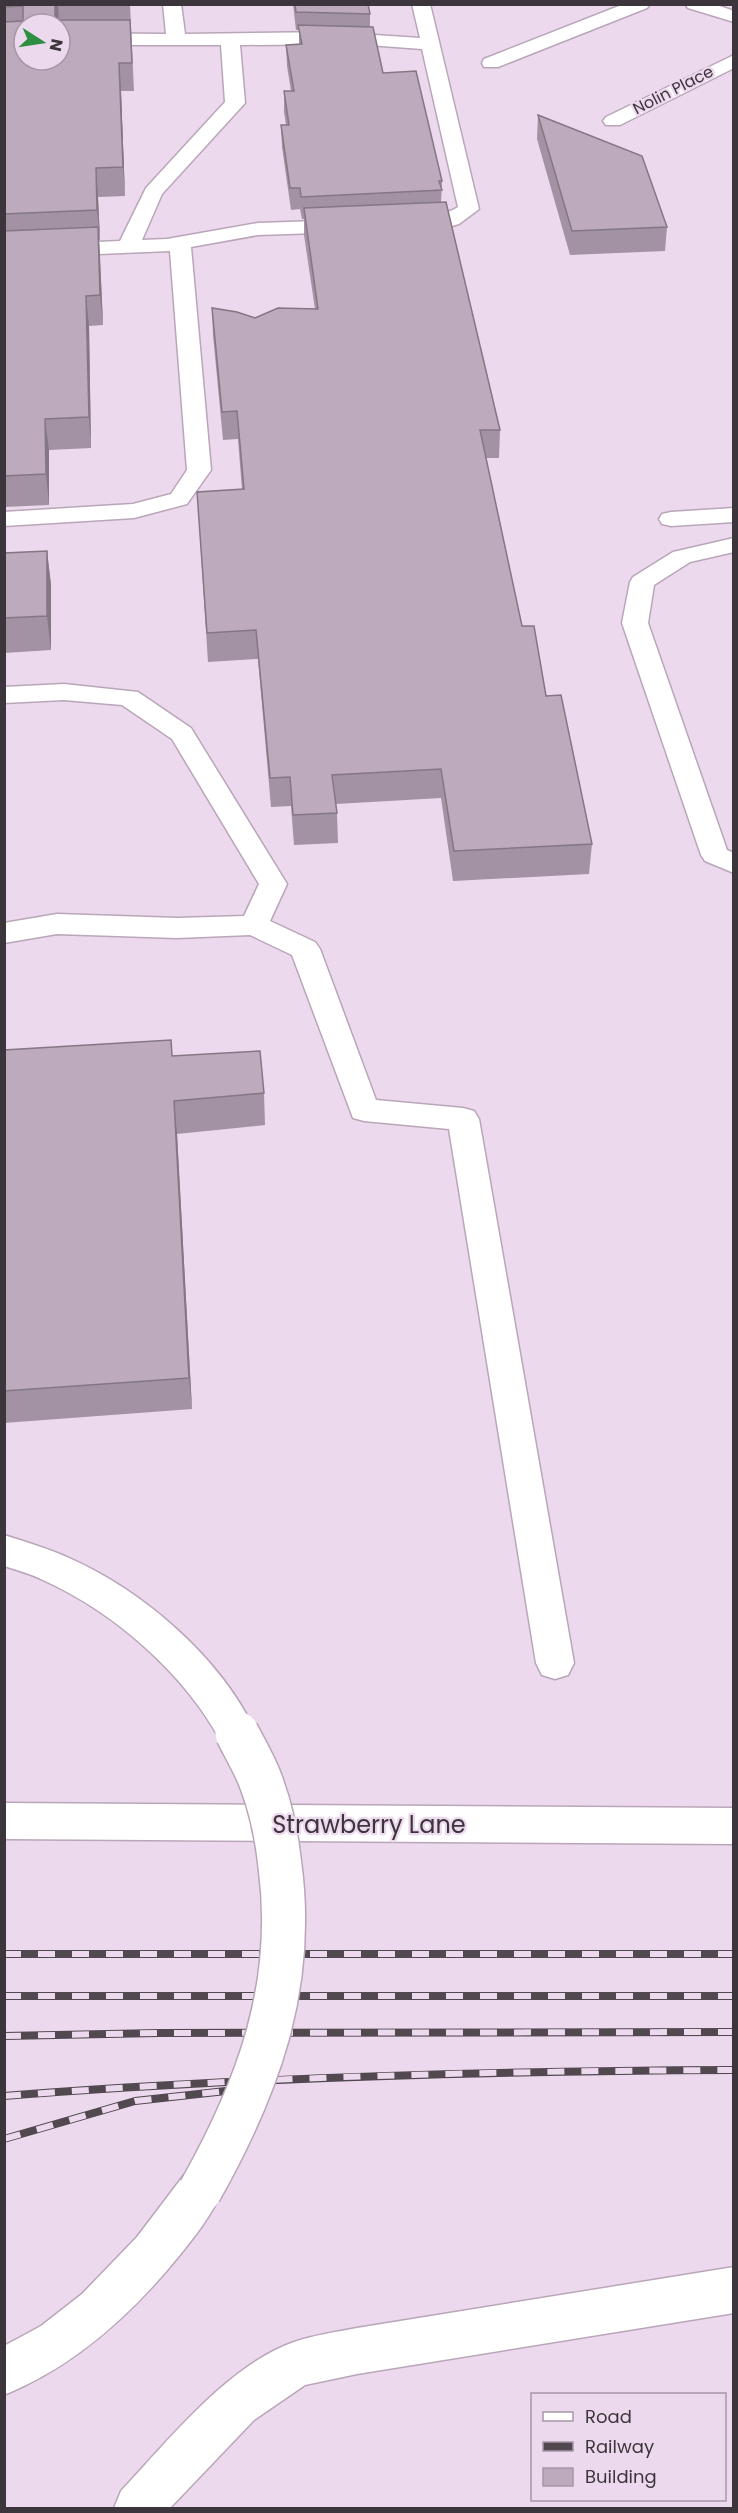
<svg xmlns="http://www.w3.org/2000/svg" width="738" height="2513" font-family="Poppins,sans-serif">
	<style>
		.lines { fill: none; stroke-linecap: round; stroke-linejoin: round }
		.minor-casing { stroke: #b9a6b8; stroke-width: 3 }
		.minor { fill: #fff; fill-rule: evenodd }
		.rail-casing { stroke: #514850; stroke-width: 8 }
		.rail { stroke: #edd9ed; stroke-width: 6; stroke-dasharray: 17; stroke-linecap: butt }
		.minor-bridge-casing { stroke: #b9a6b8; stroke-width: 46; stroke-linecap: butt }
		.minor-bridge { stroke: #fff; stroke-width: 43 }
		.wall { fill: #a392a3 }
		.shaded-wall { fill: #847784 }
		.building { fill: #bdaabd; stroke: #847784; stroke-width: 1.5; fill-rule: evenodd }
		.labels { text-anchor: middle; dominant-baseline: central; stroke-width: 4.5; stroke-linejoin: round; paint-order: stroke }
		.far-street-label { font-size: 16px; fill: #3d353c; stroke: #edd9ed }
		.near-street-label { font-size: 24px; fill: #3d353c; stroke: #edd9ed }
	</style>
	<rect width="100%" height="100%" fill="#edd9ed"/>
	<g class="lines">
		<!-- minor casing -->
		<g class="minor-casing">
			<path id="minor" d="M 163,4 L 181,4 L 185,34 L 330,32 L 420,38 L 412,4 L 430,4 L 479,209 L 459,224 L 452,226 L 405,229 L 398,227 L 395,223 L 398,219 C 419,213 440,219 458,207 L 422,49 L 355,44 L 240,45 L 245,103 L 162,194 L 142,240 L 167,239 L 258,223 L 348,220 L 355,222 L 358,226 L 355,230 L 348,232 L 258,235 L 191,247 L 211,470 L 187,504 L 134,518 L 4,526 L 4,512 L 133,504 L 171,494 L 187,470 L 170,251 L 4,258 L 4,246 L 120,241 L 146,188 L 225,102 L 221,45 L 60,45 L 60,33 L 166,34 Z
				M 624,4 L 650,4 L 647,8 L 498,67 L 484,67 L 482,63 L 484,59 Z
				M 685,4 L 714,4 L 734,11 L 734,22 L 688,8 Z
				M 734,55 L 734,68 L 620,125 L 606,125 L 603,121 L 606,117 Z
				M 734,508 L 734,522 L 671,526 L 662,524 L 659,519 L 662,514 L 671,512 Z
				M 734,538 L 734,552 L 690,562 L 654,585 L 648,623 L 727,850 L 734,853 L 734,873 L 705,861 L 701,855 L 622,623 L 630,582 L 633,577 L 673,552 Z
				M 64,684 L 138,692 L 191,728 L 287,884 L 270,921 L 315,942 L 320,949 L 376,1100 L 463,1108 L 474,1111 L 479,1119 L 574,1663 L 568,1675 L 555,1679 L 542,1675 L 536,1663 L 449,1129 L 364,1121 L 353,1118 L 292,955 L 250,935 L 177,938 L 57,934 L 4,943 L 4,923 L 57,914 L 177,918 L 244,916 L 259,884 L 172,739 L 122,705 L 64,700 L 4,703 L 4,687 Z
				M 4,1535 C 26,1542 49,1549 69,1558 C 144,1591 222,1659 256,1733 L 251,1745 L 237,1750 L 223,1745 C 186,1675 116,1613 43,1580 C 31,1574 17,1570 4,1566 Z
				M 4,1803 L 734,1808 L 734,1844 L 4,1839 Z
				M 200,2169 L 216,2175 L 222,2191 C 212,2215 195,2236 179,2256 C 131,2315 75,2366 4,2395 L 4,2346 L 41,2326 L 82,2294 L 137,2237 L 184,2175 Z
				M 734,2267 L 734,2313 L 357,2374 L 305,2385 L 254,2420 L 170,2508 L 114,2508 L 121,2491 C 168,2441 228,2365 294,2342 C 314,2335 336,2332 357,2328 Z"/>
		</g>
		<!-- minor -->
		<use href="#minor" class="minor"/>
		<!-- rail casing -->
		<g class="rail-casing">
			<path id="rail" d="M 4,1954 L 734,1954
				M 4,1996 L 734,1996
				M 4,2036 L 159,2033 L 734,2032
				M 4,2096 C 247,2077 490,2071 734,2070
				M 4,2139 L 135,2101 L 253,2088"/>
		</g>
		<!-- rail -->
		<use href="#rail" class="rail"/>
		<!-- minor-bridge casing -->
		<g class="minor-bridge-casing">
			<path id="minor-bridge" d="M 200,2191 C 258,2088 296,1986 280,1866 C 277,1838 271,1808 261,1782 C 255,1765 245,1749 237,1733"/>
		</g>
		<!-- minor-bridge -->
		<use href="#minor-bridge" class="minor-bridge"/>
	</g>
	<!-- wall -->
	<path class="wall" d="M 4,4 L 130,4 L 134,91 L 121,91 L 125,196 L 98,197 L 100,240 L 99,240 L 103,325 L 89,326 L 91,448 L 49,450 L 49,505 L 4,507 Z
		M 293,4 L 368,4 L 370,14 L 370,27 L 383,73 L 442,181 L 441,202 L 500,430 L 499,458 L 486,458 L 522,626 L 546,696 L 592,844 L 589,874 L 453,881 L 441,798 L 336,804 L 337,813 L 338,843 L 294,845 L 291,806 L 271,807 L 258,659 L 208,662 L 197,492 L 242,490 L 238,439 L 223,440 L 213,335 L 212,308 L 255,318 L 315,309 L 304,235 L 304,219 L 302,219 L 300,209 L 291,210 L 282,147 L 281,125 L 286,125 L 284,112 L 284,91 L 291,91 L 287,66 L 286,45 L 299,45 L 299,30 L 296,30 Z
		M 538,115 L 667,227 L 665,251 L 570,255 L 537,139 Z
		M 47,551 L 51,585 L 51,650 L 4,653 L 4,553 Z
		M 4,1050 L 173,1056 L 264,1093 L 265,1125 L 177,1134 L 192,1409 L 4,1423 Z"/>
	<!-- shaded-wall -->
	<path class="shaded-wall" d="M 56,4 L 58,4 L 59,24 L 56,24 L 55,5 Z
		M 119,63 L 121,91 L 125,196 L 123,167 Z
		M 96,168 L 98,197 L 100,240 L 97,210 Z
		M 98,227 L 100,256 L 103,325 L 100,295 Z
		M 86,296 L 89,326 L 91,448 L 89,417 Z
		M 45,419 L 49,450 L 49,505 L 46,474 Z
		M 47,551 L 51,585 L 51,650 L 47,616 Z
		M 174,1101 L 177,1134 L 192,1409 L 189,1378 Z"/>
	<!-- building -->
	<path class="building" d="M 4,4 L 56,4 L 55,5 L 55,17 L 57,20 L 130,20 L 132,63 L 119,63 L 123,167 L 96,168 L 97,210 L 4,214 L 4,22 L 23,21 L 23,6 L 4,7 ZM 24,24 L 60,24 L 60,60 L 24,60 Z
		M 295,4 L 368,4 L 370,14 L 296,12 Z
		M 298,25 L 373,27 L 383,73 L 416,71 L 442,181 L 439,181 L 442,190 L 301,197 L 300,188 L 290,188 L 281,125 L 289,125 L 284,91 L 294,91 L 286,45 L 302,44 Z
		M 538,115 L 642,156 L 667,227 L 572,231 Z
		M 446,202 L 500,430 L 480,430 L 522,626 L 534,626 L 546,696 L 561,695 L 592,844 L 454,851 L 441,769 L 332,775 L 337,813 L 293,815 L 290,777 L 270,778 L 256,630 L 207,633 L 197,492 L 244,489 L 237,411 L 222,412 L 212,308 L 237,312 L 255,318 L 278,308 L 318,309 L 304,208 Z
		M 98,227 L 100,295 L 86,296 L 89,417 L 45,419 L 46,474 L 4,476 L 4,231 Z
		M 47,551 L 47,616 L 4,618 L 4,553 Z
		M 171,1040 L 172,1056 L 260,1051 L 264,1093 L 174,1101 L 189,1378 L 4,1391 L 4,1050 Z"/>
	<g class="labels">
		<!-- far-street labels -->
		<g class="far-street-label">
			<text transform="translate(673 90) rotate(-27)">Nolin Place</text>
		</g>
		<!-- near-street labels -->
		<g class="near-street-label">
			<text x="369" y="1824">Strawberry Lane</text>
		</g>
	</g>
	<!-- border -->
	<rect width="738" height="2513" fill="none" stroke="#3d353c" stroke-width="12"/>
	<!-- legend -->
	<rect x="531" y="2393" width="195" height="108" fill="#edd9ed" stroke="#a797a6" stroke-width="1.5"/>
	<rect x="543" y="2412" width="30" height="9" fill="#ffffff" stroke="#a797a6" stroke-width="1.5"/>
	<text x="585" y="2423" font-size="18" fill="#3d353c">Road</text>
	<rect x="543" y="2442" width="30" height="9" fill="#514850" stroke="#a797a6" stroke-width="1.5"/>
	<text x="585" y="2453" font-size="18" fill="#3d353c">Railway</text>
	<rect x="543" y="2468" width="30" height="18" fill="#bdaabd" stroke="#a797a6" stroke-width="1.5"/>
	<text x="585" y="2483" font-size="18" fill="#3d353c">Building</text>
	<!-- north arrow -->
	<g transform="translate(42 42) rotate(102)"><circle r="28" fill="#edd9ed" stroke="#a797a6" stroke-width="1.5"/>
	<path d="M0-4.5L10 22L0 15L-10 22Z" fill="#2e8e41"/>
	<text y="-9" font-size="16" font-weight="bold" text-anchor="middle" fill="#3d353c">N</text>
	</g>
</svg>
